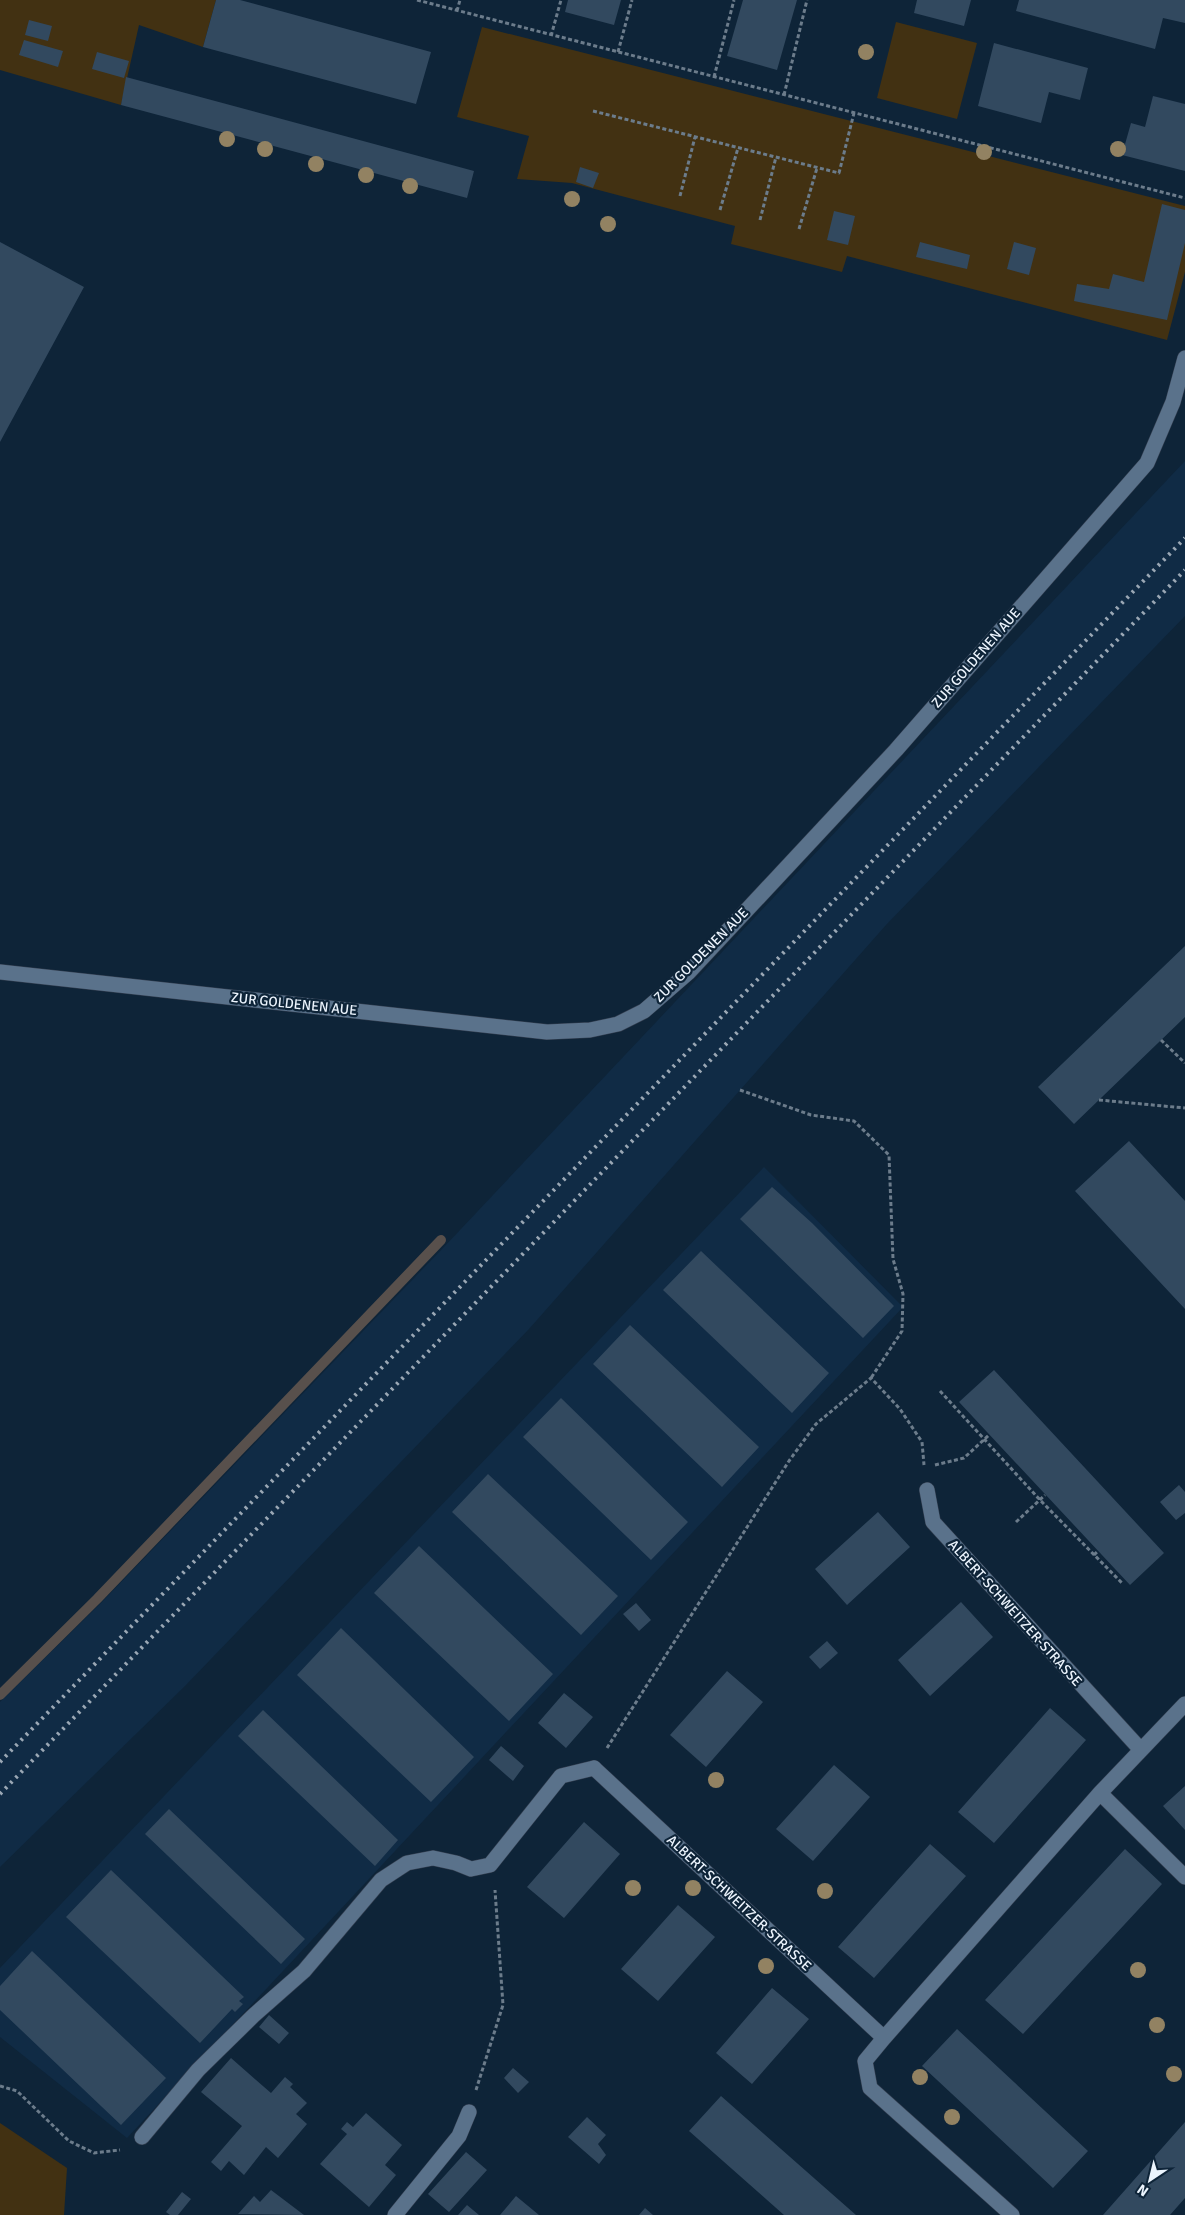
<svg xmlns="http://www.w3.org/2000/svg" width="1185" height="2215" font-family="Signika,sans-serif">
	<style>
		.built { fill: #102b45 }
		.green { fill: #423112 }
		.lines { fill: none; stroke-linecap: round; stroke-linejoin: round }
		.stream { stroke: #58504c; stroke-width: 10 }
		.building { fill: #32495f }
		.service-casing { stroke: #343f50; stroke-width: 16 }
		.minor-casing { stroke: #343f50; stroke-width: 16 }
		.path { stroke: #6c7c8b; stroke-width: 3; stroke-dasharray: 4 2.5; stroke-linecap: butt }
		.service { stroke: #5a728b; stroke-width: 15 }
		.minor { stroke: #5a728b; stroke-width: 15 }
		.rail { stroke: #9ba8b5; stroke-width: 4; stroke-dasharray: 2.5 5; stroke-linecap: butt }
		.tree { fill: #928262 }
		.labels { text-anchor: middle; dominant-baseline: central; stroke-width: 4.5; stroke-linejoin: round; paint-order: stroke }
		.street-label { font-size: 14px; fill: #ecf4fd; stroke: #0e2438 }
	</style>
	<rect width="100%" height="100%" fill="#0e2438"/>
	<!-- built -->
	<path class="built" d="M 1185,461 L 1185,616 L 886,925 L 529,1329 L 185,1686 L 0,1867 L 0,1702 L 101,1603 L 444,1247 Z
		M 764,1167 L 903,1307 L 127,2138 L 0,2037 L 0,1968 Z"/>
	<!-- green -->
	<path class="green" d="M 0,0 L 216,0 L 203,47 L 139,25 L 121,105 L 0,70 Z
		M 896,22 L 977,43 L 957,119 L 877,98 Z
		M 482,27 L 1185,206 L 1185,272 L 1167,340 L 847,256 L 842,272 L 731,244 L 735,226 L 572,183 L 517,179 L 529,136 L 457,117 Z
		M 0,2123 L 67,2168 L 64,2215 L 0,2215 Z"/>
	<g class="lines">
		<!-- stream -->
		<path class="stream" d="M 0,1695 L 97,1599 L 441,1240"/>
	</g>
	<!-- building -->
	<path class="building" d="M 216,0 L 240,0 L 431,52 L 416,104 L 203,47 Z
		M 568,0 L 621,0 L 614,25 L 565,12 Z
		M 743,0 L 797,0 L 777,70 L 727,56 Z
		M 917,0 L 971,0 L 964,26 L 914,13 Z
		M 1019,0 L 1185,0 L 1185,23 L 1163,18 L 1155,49 L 1016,11 Z
		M 29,20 L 52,26 L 48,41 L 25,35 Z
		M 24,40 L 63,51 L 58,67 L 19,55 Z
		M 994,43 L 1088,68 L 1080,100 L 1049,92 L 1041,123 L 978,106 Z
		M 97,52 L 129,61 L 124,78 L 92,69 Z
		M 126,77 L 474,171 L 467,198 L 121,105 Z
		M 1153,96 L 1185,104 L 1185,171 L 1122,155 L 1131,123 L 1145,127 Z
		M 580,167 L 599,173 L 593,188 L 576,182 Z
		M 1162,204 L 1185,210 L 1185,243 L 1167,320 L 1074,301 L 1077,284 L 1109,289 L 1113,274 L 1144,282 Z
		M 834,211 L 855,216 L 848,245 L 827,240 Z
		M 0,242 L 84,287 L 0,442 Z
		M 920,242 L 970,255 L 967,269 L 916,257 Z
		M 1014,242 L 1036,248 L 1029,275 L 1007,269 Z
		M 1185,946 L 1185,1017 L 1074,1124 L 1038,1087 Z
		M 1129,1141 L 1185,1201 L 1185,1309 L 1075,1191 Z
		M 772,1187 L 812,1223 L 894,1306 L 863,1338 L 740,1219 Z
		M 701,1251 L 829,1373 L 792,1413 L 663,1290 Z
		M 630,1325 L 759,1447 L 722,1487 L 593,1364 Z
		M 994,1370 L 1164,1553 L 1130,1585 L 959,1402 Z
		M 561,1398 L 688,1522 L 651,1560 L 523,1437 Z
		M 488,1474 L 618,1596 L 581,1635 L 452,1512 Z
		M 1179,1485 L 1185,1492 L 1185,1513 L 1176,1520 L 1160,1502 Z
		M 878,1512 L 910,1547 L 847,1605 L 815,1569 Z
		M 419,1546 L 553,1674 L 509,1721 L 374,1593 Z
		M 961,1602 L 993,1637 L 930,1696 L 898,1660 Z
		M 636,1603 L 651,1620 L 639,1631 L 623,1614 Z
		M 341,1628 L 474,1757 L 431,1802 L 297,1675 Z
		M 827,1641 L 838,1653 L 820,1669 L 809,1657 Z
		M 727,1671 L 763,1702 L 706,1767 L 670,1735 Z
		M 564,1693 L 593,1717 L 566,1748 L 538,1723 Z
		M 1050,1708 L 1086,1740 L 994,1843 L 958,1812 Z
		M 263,1710 L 398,1840 L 375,1866 L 238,1736 Z
		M 501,1746 L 524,1766 L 513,1781 L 489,1760 Z
		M 834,1765 L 870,1797 L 813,1861 L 776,1829 Z
		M 1185,1786 L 1185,1830 L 1163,1806 Z
		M 169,1809 L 305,1939 L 281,1964 L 145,1834 Z
		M 584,1822 L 620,1854 L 564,1918 L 527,1887 Z
		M 930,1844 L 966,1876 L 874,1978 L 838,1947 Z
		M 1125,1849 L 1162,1884 L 1023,2034 L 985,2000 Z
		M 111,1870 L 244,1997 L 239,2001 L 243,2004 L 235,2012 L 232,2009 L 200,2043 L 66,1917 Z
		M 678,1905 L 715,1937 L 658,2001 L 621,1969 Z
		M 32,1951 L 166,2078 L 121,2125 L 0,2010 L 0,1986 Z
		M 772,1988 L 809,2019 L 752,2084 L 716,2053 Z
		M 269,2015 L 289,2033 L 279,2044 L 259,2027 Z
		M 957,2029 L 1088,2151 L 1053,2188 L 922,2066 Z
		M 231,2058 L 271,2093 L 285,2077 L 293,2084 L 290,2087 L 307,2103 L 296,2114 L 307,2124 L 278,2158 L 266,2147 L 244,2175 L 229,2161 L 221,2171 L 211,2162 L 242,2126 L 201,2092 Z
		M 513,2068 L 529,2082 L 518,2093 L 504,2078 Z
		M 721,2096 L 823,2186 L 856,2215 L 784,2215 L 689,2131 Z
		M 366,2113 L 402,2145 L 385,2165 L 396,2175 L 369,2207 L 320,2164 L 347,2134 L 341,2129 L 347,2122 L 353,2127 Z
		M 587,2117 L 606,2135 L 598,2144 L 606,2155 L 599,2164 L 568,2137 Z
		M 1185,2122 L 1185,2198 L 1170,2215 L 1103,2215 Z
		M 466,2152 L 487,2170 L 449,2212 L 428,2194 Z
		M 271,2190 L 304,2215 L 238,2214 L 254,2196 L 260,2202 Z
		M 182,2192 L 191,2199 L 178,2215 L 170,2215 L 166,2212 Z
		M 516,2196 L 539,2215 L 500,2215 Z
		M 467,2205 L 479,2215 L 458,2215 Z
		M 645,2208 L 653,2215 L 639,2215 Z"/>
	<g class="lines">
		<!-- service casing -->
		<g class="service-casing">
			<path id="service" d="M 142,2137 L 198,2070 L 253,2016 L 304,1971 L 381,1880 L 407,1863 L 433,1858 L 456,1863 L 471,1869 L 490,1865 L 561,1776 L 594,1768"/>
		</g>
		<!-- minor casing -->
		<g class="minor-casing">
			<path id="minor" d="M 0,972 L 547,1032 L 590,1030 L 618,1024 L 644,1011 L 689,972 L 896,750 L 1147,463 L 1173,402 L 1185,358
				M 927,1490 L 933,1522 L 1141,1750
				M 594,1768 L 884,2038 L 1100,1793 L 1185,1704
				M 1100,1793 L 1185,1877
				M 884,2038 L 865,2061 L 870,2088 L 1012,2215
				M 395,2215 L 459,2136 L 469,2112"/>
		</g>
		<!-- path -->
		<path class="path" d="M 417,0 L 1185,198
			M 457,11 L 460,0
			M 551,36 L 561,0
			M 618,52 L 632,0
			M 714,77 L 734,0
			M 784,95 L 807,0
			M 593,111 L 839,173 L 854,113
			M 680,196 L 695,137
			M 720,210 L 738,148
			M 760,220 L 776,157
			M 799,229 L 817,168
			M 1161,1040 L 1185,1063
			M 740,1090 L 811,1115 L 854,1121 L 889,1155 L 893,1259 L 903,1294 L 902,1331 L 871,1378
			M 1099,1100 L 1185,1108
			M 940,1391 L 1040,1500 L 1122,1583
			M 935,1465 L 964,1458 L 989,1435
			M 1016,1522 L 1045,1495
			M 1094,1555 L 1098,1551
			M 607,1748 L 789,1461 L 816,1424 L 871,1378 L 900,1409 L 922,1442 L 924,1465
			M 0,2086 L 17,2091 L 69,2141 L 94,2153 L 120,2150
			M 476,2090 L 503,2005 L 495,1890"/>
		<!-- service -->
		<use href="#service" class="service"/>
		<!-- minor -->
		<use href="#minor" class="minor"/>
		<!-- rail -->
		<path class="rail" d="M 0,1762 L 1185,538
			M 0,1794 L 1185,570"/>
	</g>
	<!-- trees -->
	<g class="tree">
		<circle cx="866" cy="52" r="8"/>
		<circle cx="227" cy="139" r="8"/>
		<circle cx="265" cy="149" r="8"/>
		<circle cx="1118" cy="149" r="8"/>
		<circle cx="984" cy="152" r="8"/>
		<circle cx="316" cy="164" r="8"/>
		<circle cx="366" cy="175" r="8"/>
		<circle cx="410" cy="186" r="8"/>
		<circle cx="572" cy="199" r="8"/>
		<circle cx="608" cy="224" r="8"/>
		<circle cx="716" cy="1780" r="8"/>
		<circle cx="633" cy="1888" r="8"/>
		<circle cx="693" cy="1888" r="8"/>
		<circle cx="825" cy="1891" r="8"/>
		<circle cx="766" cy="1966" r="8"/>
		<circle cx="1138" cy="1970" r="8"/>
		<circle cx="1157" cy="2025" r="8"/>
		<circle cx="1174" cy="2074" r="8"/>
		<circle cx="920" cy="2077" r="8"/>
		<circle cx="952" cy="2117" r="8"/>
	</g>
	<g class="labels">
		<!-- street labels -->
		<g class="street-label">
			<text transform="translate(976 658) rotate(-49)">ZUR GOLDENEN AUE</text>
			<text transform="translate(701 955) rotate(-45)">ZUR GOLDENEN AUE</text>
			<text transform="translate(294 1004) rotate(6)">ZUR GOLDENEN AUE</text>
			<text transform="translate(1015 1613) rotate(48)">ALBERT-SCHWEITZER-STRASSE</text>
			<text transform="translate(739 1903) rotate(43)">ALBERT-SCHWEITZER-STRASSE</text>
		</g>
	</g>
	<!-- north arrow -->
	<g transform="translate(1150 2180) rotate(215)" stroke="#0e2438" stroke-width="4" paint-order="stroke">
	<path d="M0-4L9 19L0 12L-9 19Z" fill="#ecf4fd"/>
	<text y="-8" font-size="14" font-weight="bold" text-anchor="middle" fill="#ecf4fd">N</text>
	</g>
</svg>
